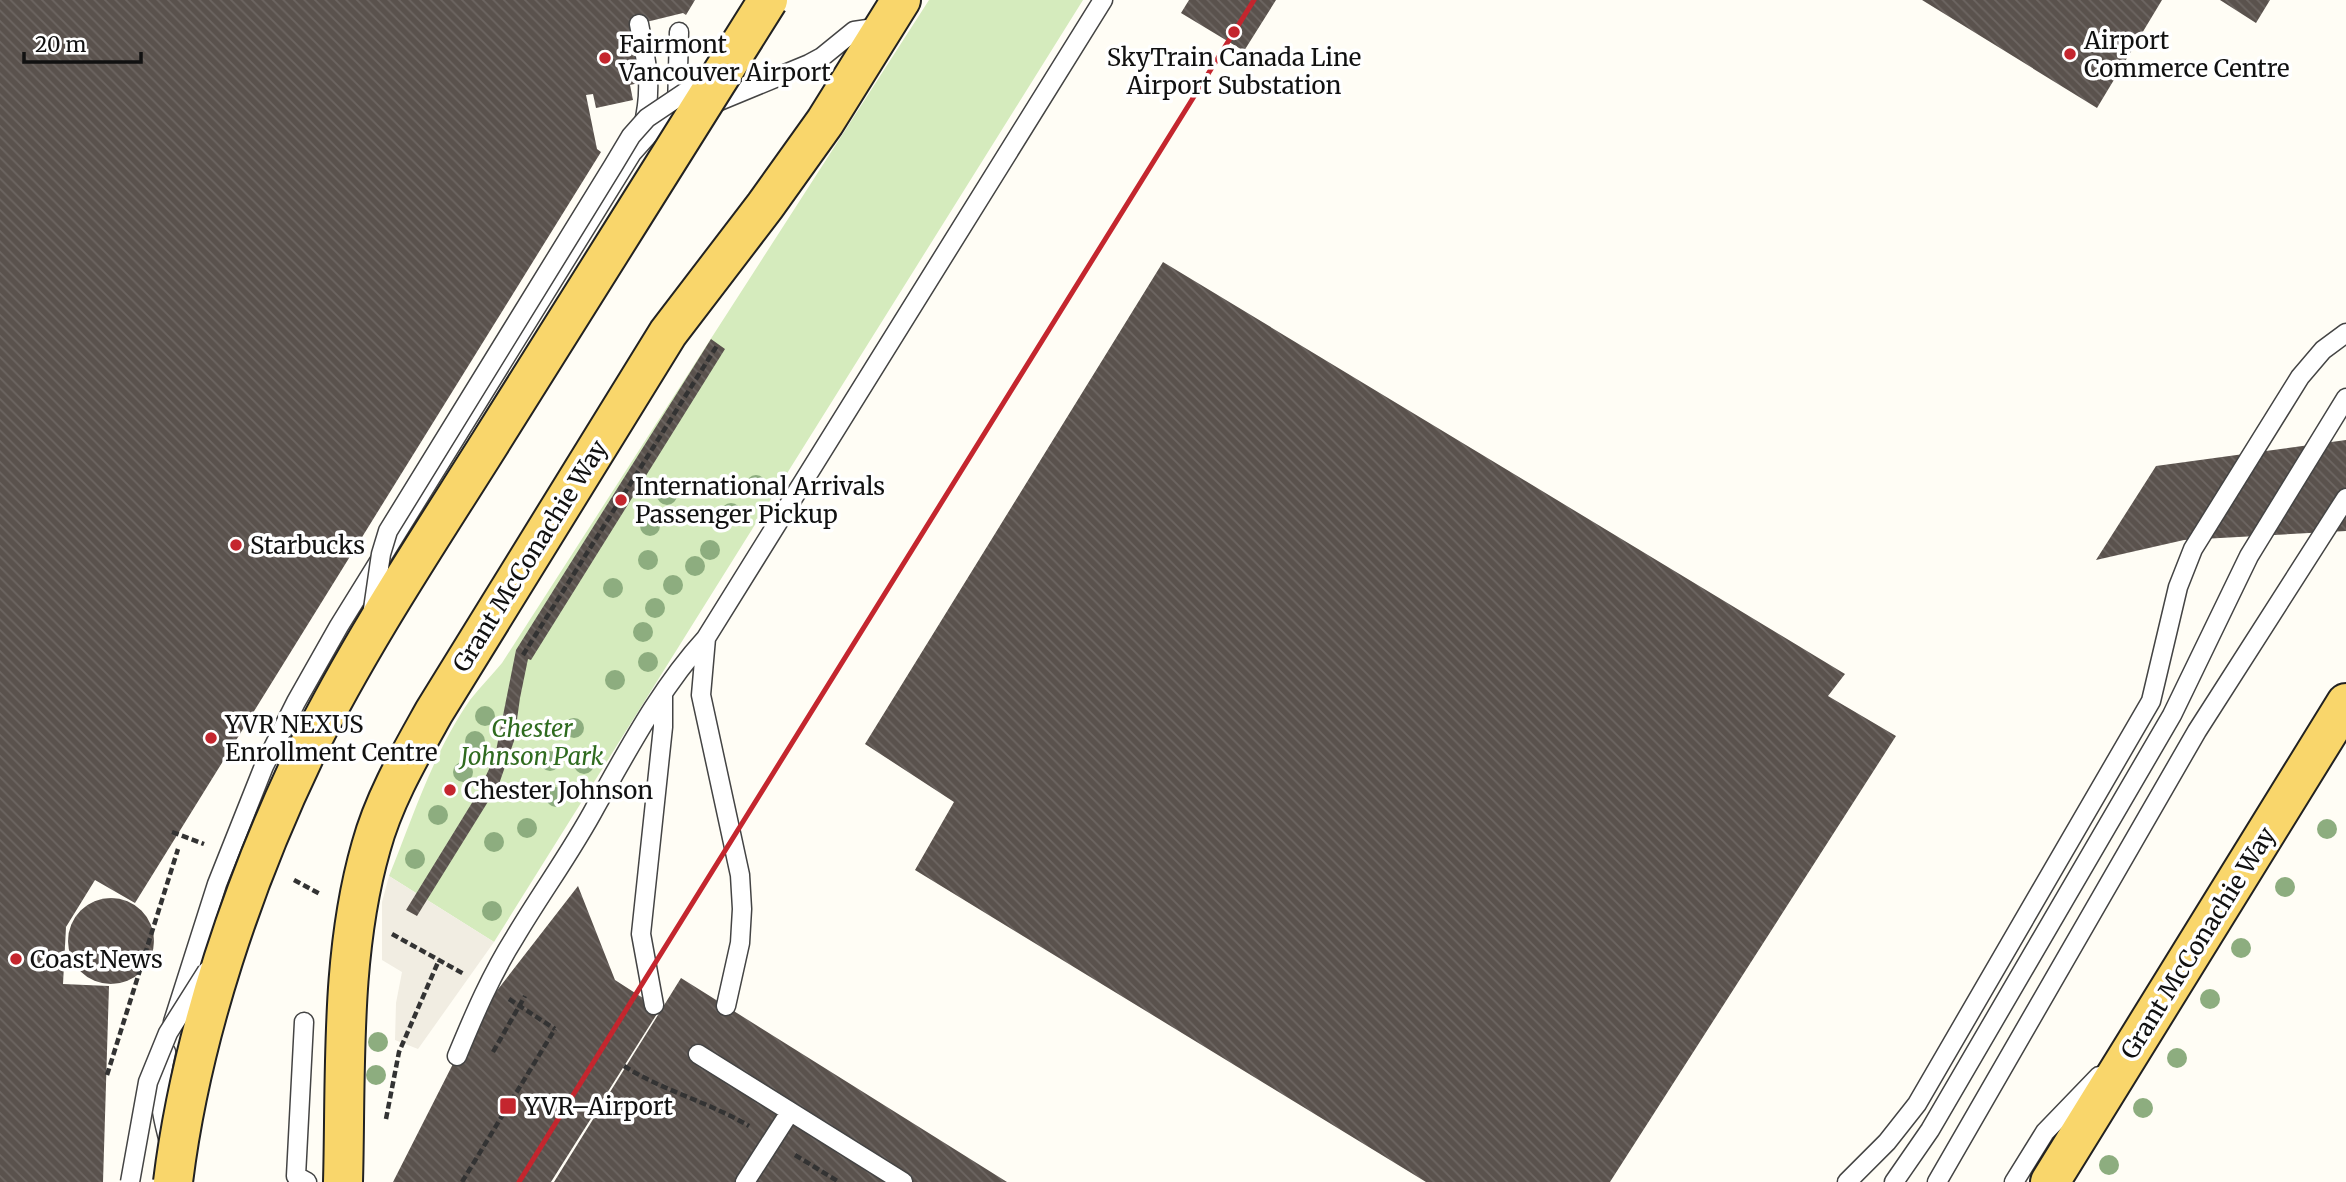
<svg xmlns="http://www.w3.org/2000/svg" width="2346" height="1182" font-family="Merriweather,serif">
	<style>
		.park { fill: #d5ebbd }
		.plaza { fill: #f1ede2 }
		.building { fill: url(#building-back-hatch) }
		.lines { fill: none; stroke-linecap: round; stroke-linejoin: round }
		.lane-casing { stroke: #444; stroke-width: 21 }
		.primary-casing { stroke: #222; stroke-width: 42 }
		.path { stroke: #333; stroke-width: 4.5; stroke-dasharray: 7 3.5; stroke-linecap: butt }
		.lane { stroke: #fff; stroke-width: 18 }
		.primary { stroke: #f9d66b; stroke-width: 38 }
		.rail { stroke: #c4262e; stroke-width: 5 }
		.lane-bridge-casing { stroke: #444; stroke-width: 21; stroke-linecap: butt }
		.primary-bridge-casing { stroke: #222; stroke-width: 42; stroke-linecap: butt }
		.path-bridge { stroke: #333; stroke-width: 4.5; stroke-dasharray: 7 3.5; stroke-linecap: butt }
		.lane-bridge { stroke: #fff; stroke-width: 18 }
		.primary-bridge { stroke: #f9d66b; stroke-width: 38 }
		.tree { fill: #8dad7f }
		.poi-dot { fill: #c4262e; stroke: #fff; stroke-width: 2.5 }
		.labels { text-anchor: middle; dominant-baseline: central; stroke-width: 7; stroke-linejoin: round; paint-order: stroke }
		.poi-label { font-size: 24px; fill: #111; stroke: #fff; text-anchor: start }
		.street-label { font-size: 24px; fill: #111; stroke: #fff }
		.park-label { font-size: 24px; font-style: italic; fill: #2f6b1f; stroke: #fff }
	</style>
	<defs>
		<pattern id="building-back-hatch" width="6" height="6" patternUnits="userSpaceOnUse" patternTransform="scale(1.75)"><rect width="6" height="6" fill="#5a524d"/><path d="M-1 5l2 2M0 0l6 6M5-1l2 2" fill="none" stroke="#6d6662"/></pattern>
	</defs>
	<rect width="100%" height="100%" fill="#fffdf5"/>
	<!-- park -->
	<path class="park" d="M 929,0 L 1083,0 L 494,942 L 389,876 C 413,817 433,753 470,700 C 480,687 492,675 502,663 Z"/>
	<!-- plaza -->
	<path class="plaza" d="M 389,876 L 494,942 L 418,1049 L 395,1040 L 396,1003 L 402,972 L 382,960 L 382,902 Z"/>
	<!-- building -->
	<path class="building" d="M 0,0 L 695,0 L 686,15 L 683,13 L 630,26 L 632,33 L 646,30 L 643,82 L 630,85 L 633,100 L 596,108 L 593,94 L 586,95 L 597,149 L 601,152 L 135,903 L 95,880 L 66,927 L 63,984 L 109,986 L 103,1182 L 0,1182 Z
		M 1189,0 L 1276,0 L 1244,51 L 1181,13 Z
		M 1922,0 L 2162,0 L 2097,108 Z
		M 2220,0 L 2270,0 L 2256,23 Z
		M 1163,262 L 1845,674 L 1828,696 L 1896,736 L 1610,1182 L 1426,1182 L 915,870 L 954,802 L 865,744 Z
		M 711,339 L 725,349 L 531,660 L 528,659 L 520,698 L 514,741 L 499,784 L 417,916 L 406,910 L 478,793 L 495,756 L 516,650 Z
		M 2346,440 L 2346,531 L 2184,540 L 2096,560 L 2156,466 Z
		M 578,886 L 615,980 L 660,1009 L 551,1182 L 393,1182 L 457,1056 L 485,1006 Z
		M68 941a43 43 0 1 1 86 0a43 43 0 1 1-86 0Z
		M 681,978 L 1007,1182 L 554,1182 Z"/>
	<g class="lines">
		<!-- lane casing -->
		<g class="lane-casing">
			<path id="lane" d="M 639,24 C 647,65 653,86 643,127
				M 677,109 L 679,32
				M 706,638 L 701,695 L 740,875 L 742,909 L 740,943 L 726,1006
				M 654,1005 L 641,934 L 663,727 L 663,694
				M 173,1022 L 217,884 L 264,766 L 296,702 L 339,626 L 632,153 L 649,134 L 671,121 L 809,64 L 822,57 L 854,31 L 881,27
				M 304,1022 L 296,1176 L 307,1182
				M 166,1052 C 157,1090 159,1105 169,1142
				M 698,1054 L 903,1182
				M 457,1056 C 474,1015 491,975 515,937 C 541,893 572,851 596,806 C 629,748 661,687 706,638 L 1103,0
				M 745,1182 L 790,1112
				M 1847,1182 L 1887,1142 L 1917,1104 L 2151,701 L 2178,587 L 2193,549 L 2300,377 L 2323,350 L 2346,333
				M 1894,1182 L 1930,1130 L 2172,715 L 2249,556 L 2346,398
				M 1937,1182 L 2197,731 L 2346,498
				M 2014,1182 L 2045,1132 L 2099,1076"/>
		</g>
		<!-- primary casing -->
		<g class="primary-casing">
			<path id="primary" d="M 343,1182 C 346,1071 340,955 371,847 C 384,799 410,755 434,712 L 668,333 L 765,206 L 825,122 L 901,0
				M 2050,1182 L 2346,703"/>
		</g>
		<!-- path -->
		<path class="path" d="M 523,655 L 718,344
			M 172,832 L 204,844
			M 294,880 L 320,894
			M 392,934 L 464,974
			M 493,1052 L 525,996
			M 624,1066 C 663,1091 709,1102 749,1126
			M 107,1075 L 178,849
			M 386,1119 L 399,1052 L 439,960
			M 795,1155 L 839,1182
			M 462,1182 L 555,1029"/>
		<!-- lane -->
		<use href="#lane" class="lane"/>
		<!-- primary -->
		<use href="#primary" class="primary"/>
		<!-- rail -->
		<path class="rail" d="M 519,1182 L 1254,0"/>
		<!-- lane-bridge casing -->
		<g class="lane-bridge-casing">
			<path id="lane-bridge" d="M 373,609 L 381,554 L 388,531 L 613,166 L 631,136 L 647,118 L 708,77
				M 130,1182 L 148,1082 L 168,1033 L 207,971"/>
		</g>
		<!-- primary-bridge casing -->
		<g class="primary-bridge-casing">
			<path id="primary-bridge" d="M 173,1182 C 191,1036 244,880 308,748 C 361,642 427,543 490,443 C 582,295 676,148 768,0"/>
		</g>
		<!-- path-bridge -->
		<path class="path-bridge" d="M 509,999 L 555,1029"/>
		<!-- lane-bridge -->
		<use href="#lane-bridge" class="lane-bridge"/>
		<!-- primary-bridge -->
		<use href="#primary-bridge" class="primary-bridge"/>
	</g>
	<!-- trees -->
	<g class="tree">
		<circle cx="756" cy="485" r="10"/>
		<circle cx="667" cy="495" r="10"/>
		<circle cx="731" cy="513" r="10"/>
		<circle cx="650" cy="526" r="10"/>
		<circle cx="710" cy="550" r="10"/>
		<circle cx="648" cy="560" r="10"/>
		<circle cx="695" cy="566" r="10"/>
		<circle cx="673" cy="585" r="10"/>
		<circle cx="613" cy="588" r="10"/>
		<circle cx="655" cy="608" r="10"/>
		<circle cx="643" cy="632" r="10"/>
		<circle cx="648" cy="662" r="10"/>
		<circle cx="615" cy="680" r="10"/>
		<circle cx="485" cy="716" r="10"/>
		<circle cx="574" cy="728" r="10"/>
		<circle cx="475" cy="741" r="10"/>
		<circle cx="550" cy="761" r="10"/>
		<circle cx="584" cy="764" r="10"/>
		<circle cx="463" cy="772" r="10"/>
		<circle cx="556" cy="797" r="10"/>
		<circle cx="438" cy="815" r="10"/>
		<circle cx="527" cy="828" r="10"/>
		<circle cx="2327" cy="829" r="10"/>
		<circle cx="494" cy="842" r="10"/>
		<circle cx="415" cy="859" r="10"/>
		<circle cx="2285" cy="887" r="10"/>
		<circle cx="492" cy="911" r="10"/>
		<circle cx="2241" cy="948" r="10"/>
		<circle cx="2210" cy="999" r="10"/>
		<circle cx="378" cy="1042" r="10"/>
		<circle cx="2177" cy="1058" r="10"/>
		<circle cx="376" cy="1075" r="10"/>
		<circle cx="2143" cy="1108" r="10"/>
		<circle cx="2109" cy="1165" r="10"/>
	</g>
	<!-- markers -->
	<g class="poi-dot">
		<circle cx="1234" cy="32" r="7"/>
		<circle cx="2070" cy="54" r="7"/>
		<circle cx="605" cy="58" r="7"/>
		<circle cx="621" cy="500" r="7"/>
		<circle cx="236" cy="545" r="7"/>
		<circle cx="211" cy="738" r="7"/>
		<circle cx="450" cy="790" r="7"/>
		<circle cx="16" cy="959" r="7"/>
		<rect x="499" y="1097" width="18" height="18" rx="3.5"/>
	</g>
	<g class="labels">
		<!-- poi labels -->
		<g class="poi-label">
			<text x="2084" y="40">Airport<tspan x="2084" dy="28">Commerce Centre</tspan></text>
			<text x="619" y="44">Fairmont<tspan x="619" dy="28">Vancouver Airport</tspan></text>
			<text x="1234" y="57" text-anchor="middle">SkyTrain Canada Line<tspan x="1234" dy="28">Airport Substation</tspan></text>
			<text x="635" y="486">International Arrivals<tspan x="635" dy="28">Passenger Pickup</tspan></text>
			<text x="250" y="545">Starbucks</text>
			<text x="225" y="724">YVR NEXUS<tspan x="225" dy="28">Enrollment Centre</tspan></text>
			<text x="464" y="790">Chester Johnson</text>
			<text x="30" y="959">Coast News</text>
			<text x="524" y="1106">YVR–Airport</text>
		</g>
		<!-- street labels -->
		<g class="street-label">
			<text transform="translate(530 556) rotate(-58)">Grant McConachie Way</text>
			<text transform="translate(2198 943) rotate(-58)">Grant McConachie Way</text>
		</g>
		<!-- park labels -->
		<g class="park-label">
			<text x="532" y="728">Chester<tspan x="532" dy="28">Johnson Park</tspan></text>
		</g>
	</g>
	<!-- scale -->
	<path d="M24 52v10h117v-10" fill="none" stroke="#111111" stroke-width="3.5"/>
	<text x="35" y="52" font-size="21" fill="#111111" stroke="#ffffff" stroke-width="5" paint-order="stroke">20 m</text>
</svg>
